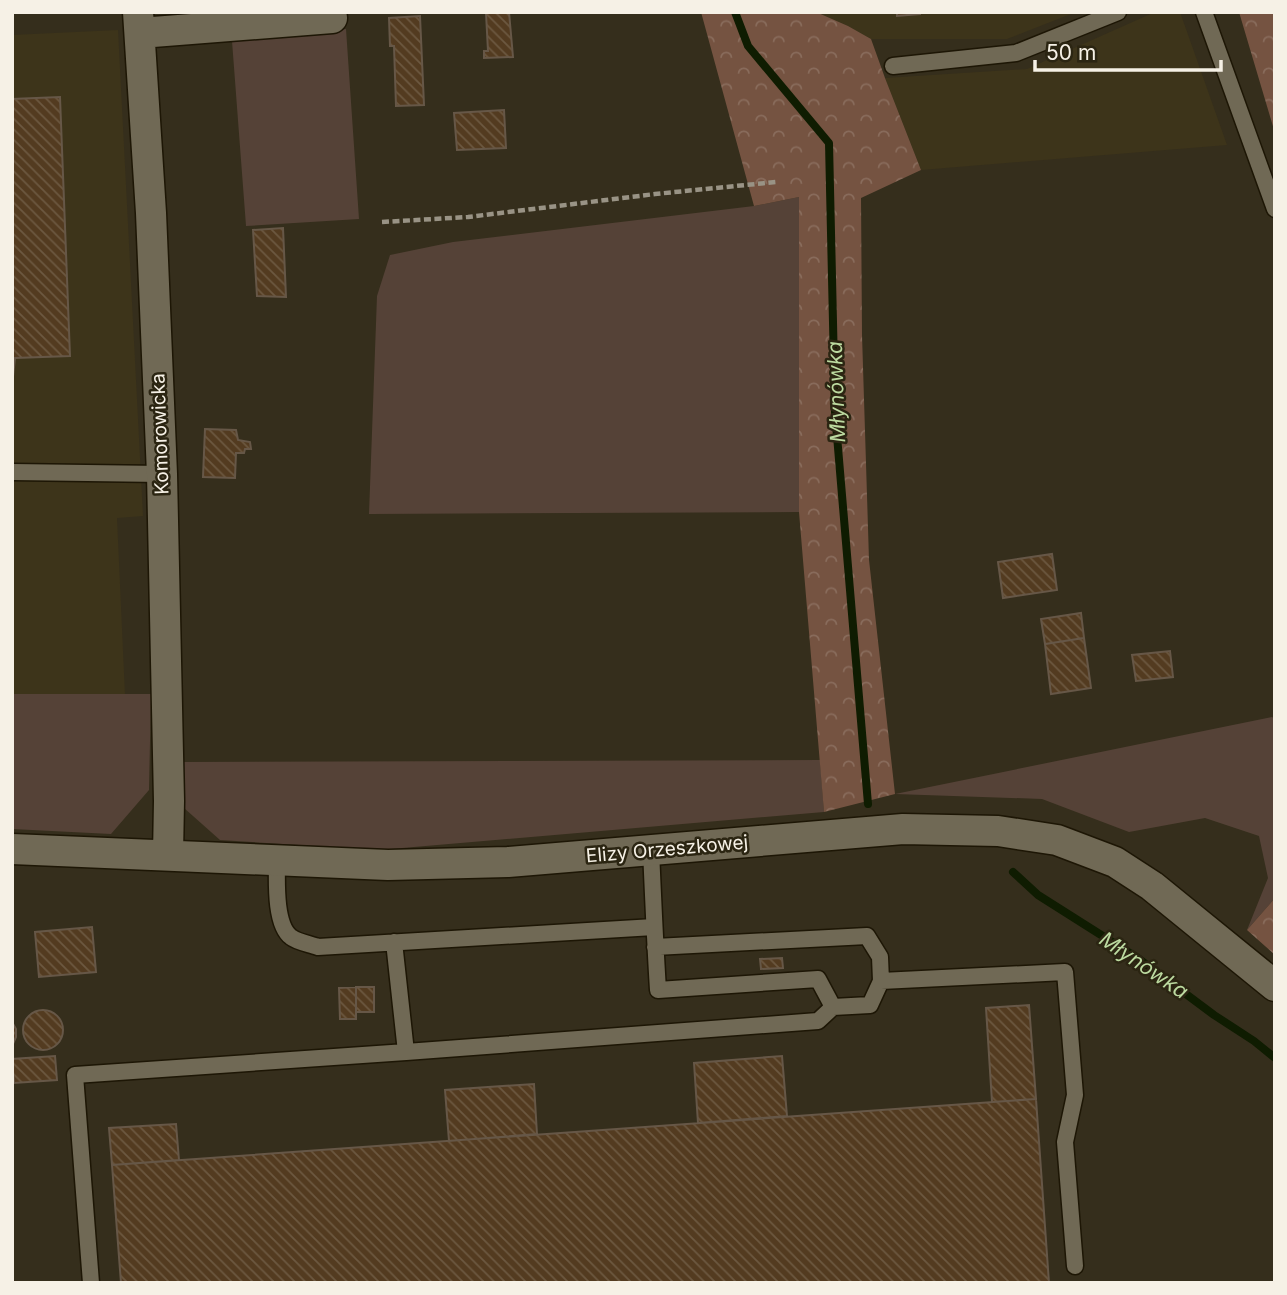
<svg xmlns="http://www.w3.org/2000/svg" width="1287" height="1295" font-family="Inter,sans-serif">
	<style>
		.built { fill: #3d341a }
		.green { fill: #554237 }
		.forest { fill: url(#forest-crowns) }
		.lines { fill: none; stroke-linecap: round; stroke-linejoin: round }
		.stream { stroke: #0f1c01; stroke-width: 8 }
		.building { fill: url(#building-back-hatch); stroke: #665747; stroke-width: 2 }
		.service-casing { stroke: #1d1605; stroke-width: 19 }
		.minor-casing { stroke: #1d1605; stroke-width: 33 }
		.path { stroke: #999385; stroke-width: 4.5; stroke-dasharray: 7 3.5; stroke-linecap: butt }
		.service { stroke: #706955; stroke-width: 16 }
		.minor { stroke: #706955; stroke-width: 30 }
		.labels { text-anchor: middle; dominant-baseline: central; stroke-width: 5; stroke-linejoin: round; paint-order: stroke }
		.street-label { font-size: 19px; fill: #f6f1e6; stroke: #2b2512 }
		.water-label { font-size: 21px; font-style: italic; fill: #bcdaa0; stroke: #2b2512 }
	</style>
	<defs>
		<pattern id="forest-crowns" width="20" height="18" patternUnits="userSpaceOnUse" patternTransform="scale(1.75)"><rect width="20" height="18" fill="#755341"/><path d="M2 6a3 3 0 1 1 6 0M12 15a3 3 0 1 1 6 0" fill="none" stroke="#896c5c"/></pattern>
		<pattern id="building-back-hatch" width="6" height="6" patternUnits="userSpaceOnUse" patternTransform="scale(1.75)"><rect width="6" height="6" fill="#533b20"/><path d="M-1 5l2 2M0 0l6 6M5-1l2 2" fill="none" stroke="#6c5840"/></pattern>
	</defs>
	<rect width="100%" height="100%" fill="#352e1c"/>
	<!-- built -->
	<path class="built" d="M 816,12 L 1076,12 L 1007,39 L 871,39 L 848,26 Z
		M 1155,12 L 1180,12 L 1227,145 L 921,170 L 885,78 L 1027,69 Z
		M 118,30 L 143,516 L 117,518 L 125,695 L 12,694 L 12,35 Z"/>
	<!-- green -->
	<path class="green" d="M 346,29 L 359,219 L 246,226 L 232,41 Z
		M 799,197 L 799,512 L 369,514 L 377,296 L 390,255 L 453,242 L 754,206 Z
		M 12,694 L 151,694 L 149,790 L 111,834 L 12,829 Z
		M 1272,717 L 1275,719 L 1275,898 L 1247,930 L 1268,878 L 1259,836 L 1205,818 L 1129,832 L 1042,799 L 895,794 Z
		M 820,760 L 824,812 L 379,850 L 220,840 L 184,808 L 183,762 Z"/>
	<!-- forest -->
	<path class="forest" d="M 701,12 L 816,12 L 848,26 L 871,39 L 885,78 L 921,170 L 861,198 L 862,335 L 869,560 L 895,794 L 824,812 L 799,512 L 799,197 L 754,206 Z
		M 1239,12 L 1275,12 L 1275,133 Z
		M 1275,898 L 1275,955 L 1247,930 Z"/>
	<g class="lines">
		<!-- stream -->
		<path class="stream" d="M 735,12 L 748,46 L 829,143 L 835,412 L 868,804
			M 1013,872 L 1038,895 L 1139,959 L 1214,1015 L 1254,1041 L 1275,1058"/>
	</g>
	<!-- building -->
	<path class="building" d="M 509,12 L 513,57 L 484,58 L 484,51 L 488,51 L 486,13 Z
		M 897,12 L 920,12 L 920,14 L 897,16 Z
		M 420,16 L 424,105 L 396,106 L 394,46 L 390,46 L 389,18 Z
		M 60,97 L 70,356 L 15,358 L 12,386 L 12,99 Z
		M 504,110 L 506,148 L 457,150 L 454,113 Z
		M 283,228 L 286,297 L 257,296 L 253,230 Z
		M 205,429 L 236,430 L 238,440 L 250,442 L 251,449 L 245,449 L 244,453 L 236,453 L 235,478 L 203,477 Z
		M 1052,554 L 1057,590 L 1003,598 L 998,562 Z
		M 1081,613 L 1084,638 L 1045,644 L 1041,619 Z
		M 1084,638 L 1091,688 L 1051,694 L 1045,644 Z
		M 1170,651 L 1173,677 L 1136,681 L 1132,655 Z
		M 92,927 L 96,972 L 39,977 L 35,932 Z
		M 782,958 L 783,968 L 761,969 L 760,959 Z
		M 356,987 L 356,1019 L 340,1019 L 339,988 Z
		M 356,987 L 374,987 L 374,1012 L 356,1012 Z
		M 1029,1005 L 1036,1099 L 992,1102 L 986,1008 Z
		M23 1030a20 20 0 1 1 40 0a20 20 0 1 1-40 0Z
		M 12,1022 L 16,1029 L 16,1037 L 12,1046 Z
		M 55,1056 L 57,1080 L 14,1083 L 12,1059 Z
		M 782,1056 L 787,1116 L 698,1123 L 694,1063 Z
		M 534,1084 L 537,1134 L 449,1141 L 445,1090 Z
		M 1036,1099 L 1049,1283 L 121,1283 L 112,1165 Z
		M 176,1124 L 179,1160 L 112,1165 L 109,1128 Z"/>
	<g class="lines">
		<!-- service casing -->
		<g class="service-casing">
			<path id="service" d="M 1204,12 L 1275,209
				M 893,66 L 1016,53 L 1118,12
				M 12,472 L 162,474
				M 651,850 C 653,896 655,943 658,990 L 818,979 L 833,1007 L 870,1005 L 881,981 L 880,957 L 867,936 L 655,947
				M 277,859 C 277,878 274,924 291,937 C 297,942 310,944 318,947 L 654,927
				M 394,942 L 406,1052 L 818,1021 L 833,1007
				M 881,981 L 1065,972 L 1075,1095 L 1065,1142 L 1075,1266
				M 91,1283 L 75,1075 L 406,1052"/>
		</g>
		<!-- minor casing -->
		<g class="minor-casing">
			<path id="minor" d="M 138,12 L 151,213 L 162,474 L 169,801 L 168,855
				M 140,33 L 332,18 L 331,12
				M 12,849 L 388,865 L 508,862 L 903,829 L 998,831 L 1057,840 L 1115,862 L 1152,886 L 1275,986"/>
		</g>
		<!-- path -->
		<path class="path" d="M 382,222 L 468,217 L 655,194 L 776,182"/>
		<!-- service -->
		<use href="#service" class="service"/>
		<!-- minor -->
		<use href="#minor" class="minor"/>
	</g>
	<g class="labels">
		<!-- street labels -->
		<g class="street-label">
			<text transform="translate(160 434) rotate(-92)">Komorowicka</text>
			<text transform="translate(667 849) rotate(-5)">Elizy Orzeszkowej</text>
		</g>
		<!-- water labels -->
		<g class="water-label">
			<text transform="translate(836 392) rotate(-92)">Młynówka</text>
			<text transform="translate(1144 965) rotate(34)">Młynówka</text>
		</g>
	</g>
	<!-- border -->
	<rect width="1287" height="1295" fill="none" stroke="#f6f1e6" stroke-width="28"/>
	<!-- scale -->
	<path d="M1035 60v10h186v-10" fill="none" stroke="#f6f1e6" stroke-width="3.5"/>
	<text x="1046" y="60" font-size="21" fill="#f6f1e6" stroke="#2b2512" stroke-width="5" paint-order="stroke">50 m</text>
</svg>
